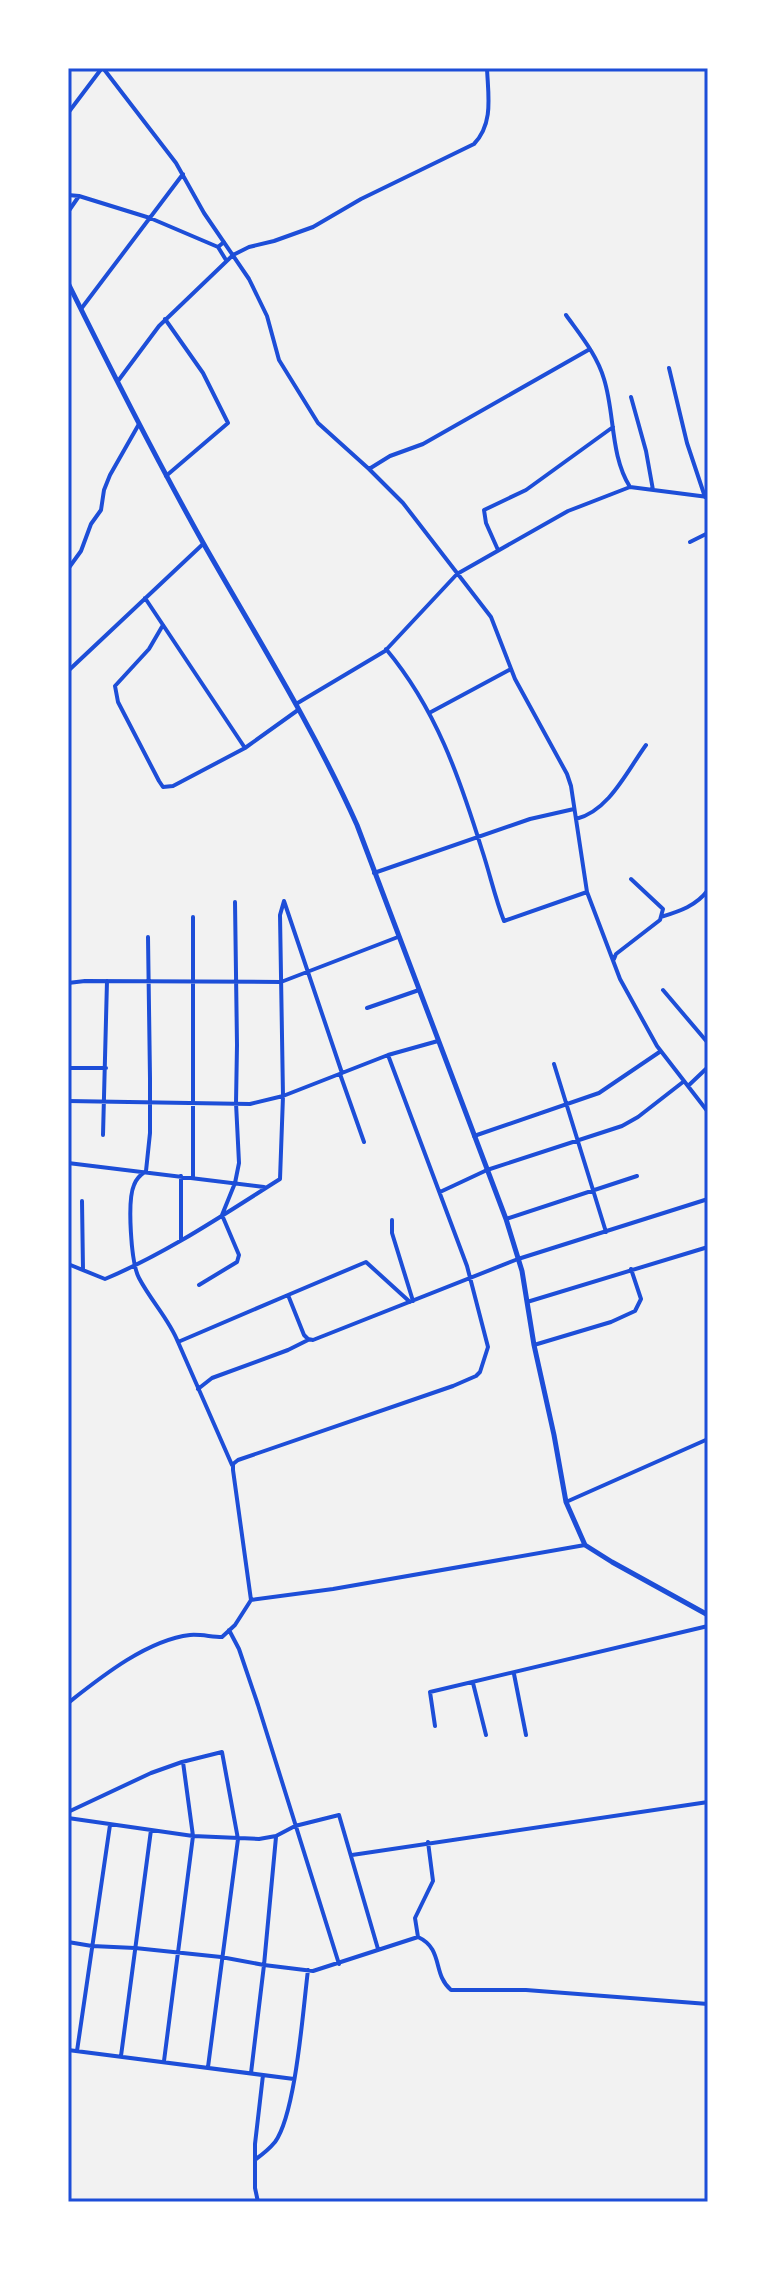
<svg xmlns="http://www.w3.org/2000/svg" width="776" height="2270" font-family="'Noto Serif',serif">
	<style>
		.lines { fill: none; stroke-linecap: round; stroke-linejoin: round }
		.minor { stroke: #1d4ed8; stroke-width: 4 }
		.tertiary { stroke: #1d4ed8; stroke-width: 5 }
		.neatline { fill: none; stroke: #1d4ed8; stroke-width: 3 }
	</style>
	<rect width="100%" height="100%" fill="#f2f2f2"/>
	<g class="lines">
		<!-- minor -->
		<path class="minor" d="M 103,68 L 176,163 L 204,213 L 249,279 L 267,316 L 279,360 L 318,423 L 369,469 L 403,503 L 491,617 L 515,679 L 567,774 L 571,786 L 587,892 L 620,979 L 657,1046 L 708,1112
			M 68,113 L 102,68
			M 68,195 L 79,196 L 150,218 L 218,247 L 224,242
			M 68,212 L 79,196
			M 218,247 L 226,260
			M 81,309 L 183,174
			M 566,315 C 581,336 597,355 604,379 C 615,414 610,455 630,487
			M 165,319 L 203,373 L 228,423 L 166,476
			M 669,368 L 687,443 L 705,497
			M 118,381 L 159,326 L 233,255 L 249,247 L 274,241 L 313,227 L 361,199 L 474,144 C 494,123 488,95 487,68
			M 631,397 L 646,451 L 653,490
			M 369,469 L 390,456 L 423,444 L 590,349
			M 690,542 L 708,533
			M 498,550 L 486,523 L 484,510 L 526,490 L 613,427
			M 68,569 L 81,551 L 91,524 L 101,510 L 104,490 L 110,475 L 139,424
			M 145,598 L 245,748 L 298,710
			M 163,625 L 149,649 L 115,686 L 118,702 L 159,781 L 163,787 L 173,786 L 245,748
			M 386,649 C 436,709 459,776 482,850 C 490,874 495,898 504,921 L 587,892
			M 68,671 L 203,544
			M 296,704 L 385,651 L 457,574 L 568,511 L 630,487 L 708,497
			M 431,712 L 511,669
			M 576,819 C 609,811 627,771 646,745
			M 374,873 L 530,819 L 574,809
			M 193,917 L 193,1177
			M 661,917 C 680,911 696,906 708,890
			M 148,937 L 150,1078 L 150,1133 L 146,1171 C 140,1175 136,1179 134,1185 C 127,1201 131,1263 139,1278 C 151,1301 169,1319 178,1342
			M 614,959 L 616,954 L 660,920 L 663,909 L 631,879
			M 68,983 L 85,981 L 281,982 L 398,937
			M 663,990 L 708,1043
			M 367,1008 L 419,990
			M 554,1064 L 606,1232
			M 68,1068 L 106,1068
			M 340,1074 L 364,1142
			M 688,1086 L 708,1067
			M 68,1101 L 250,1104 L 283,1096 L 280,915 L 284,901 L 342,1073
			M 103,1135 L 107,981
			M 474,1136 L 599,1093 L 661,1051
			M 68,1163 L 264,1187
			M 440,1192 L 487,1170 L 622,1126 L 638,1117 L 683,1082
			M 82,1201 L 83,1270
			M 506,1219 L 637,1176
			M 392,1220 L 392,1233 L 413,1301
			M 181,1240 L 181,1176
			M 68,1264 L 105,1279 C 167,1253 223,1215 280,1179 L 283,1096 L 388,1055 L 438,1041
			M 199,1285 L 237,1262 L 239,1255 L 222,1215 L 235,1183 L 239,1163 L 236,1103 L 237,1045 L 235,902
			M 410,1302 L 366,1262 L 288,1295 L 304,1335 L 308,1339 L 313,1340 L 518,1259 L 708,1199
			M 527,1302 L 708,1247
			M 534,1345 L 611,1322 L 635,1311 L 641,1299 L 631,1269
			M 198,1389 L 212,1378 L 288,1350 L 308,1340
			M 232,1465 L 178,1342 L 288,1295
			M 566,1502 L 708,1439
			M 251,1600 L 333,1589 L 585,1545
			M 229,1630 L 239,1649 L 258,1705 L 339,1964
			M 514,1674 L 526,1735
			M 473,1683 L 486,1735
			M 68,1703 C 101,1677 147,1640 190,1635 C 200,1634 212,1637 222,1637 L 235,1625 L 251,1600 L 233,1470 L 233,1464 L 238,1460 L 453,1386 L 476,1376 L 480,1372 L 488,1347 L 467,1266 L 388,1055
			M 435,1726 L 430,1692 L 708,1626
			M 68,1812 L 151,1773 L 182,1762 L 222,1752 L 238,1839 L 208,2067
			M 68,1818 L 193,1836 L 259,1839 L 276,1836 L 295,1826 L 339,1815 L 378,1949
			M 352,1855 L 708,1802
			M 418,1937 L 415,1918 L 433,1881 L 428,1842
			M 68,1942 L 92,1946 L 135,1948 L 221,1957 L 264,1965 L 313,1971 L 418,1937 C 444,1949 432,1974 451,1990 L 526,1990 L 708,2004
			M 68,2050 L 294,2079
			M 77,2051 L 110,1825
			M 121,2056 L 151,1830
			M 164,2061 L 193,1836 L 183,1762
			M 251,2073 L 264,1965 L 276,1837
			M 256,2159 C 263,2154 270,2148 275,2142 C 296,2113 303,2009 308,1970
			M 258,2202 L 255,2188 L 255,2144 L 263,2075"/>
		<!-- tertiary -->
		<path class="tertiary" d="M 68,283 C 112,372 157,461 206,548 C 258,639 314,729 357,825 L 506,1219 L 522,1271 L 534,1345 L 554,1435 L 566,1502 L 585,1545 L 612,1562 L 708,1615"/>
	</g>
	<!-- border -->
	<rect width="776" height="2270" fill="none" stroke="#ffffff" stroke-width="140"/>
	<rect x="70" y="70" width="636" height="2130" class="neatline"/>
</svg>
